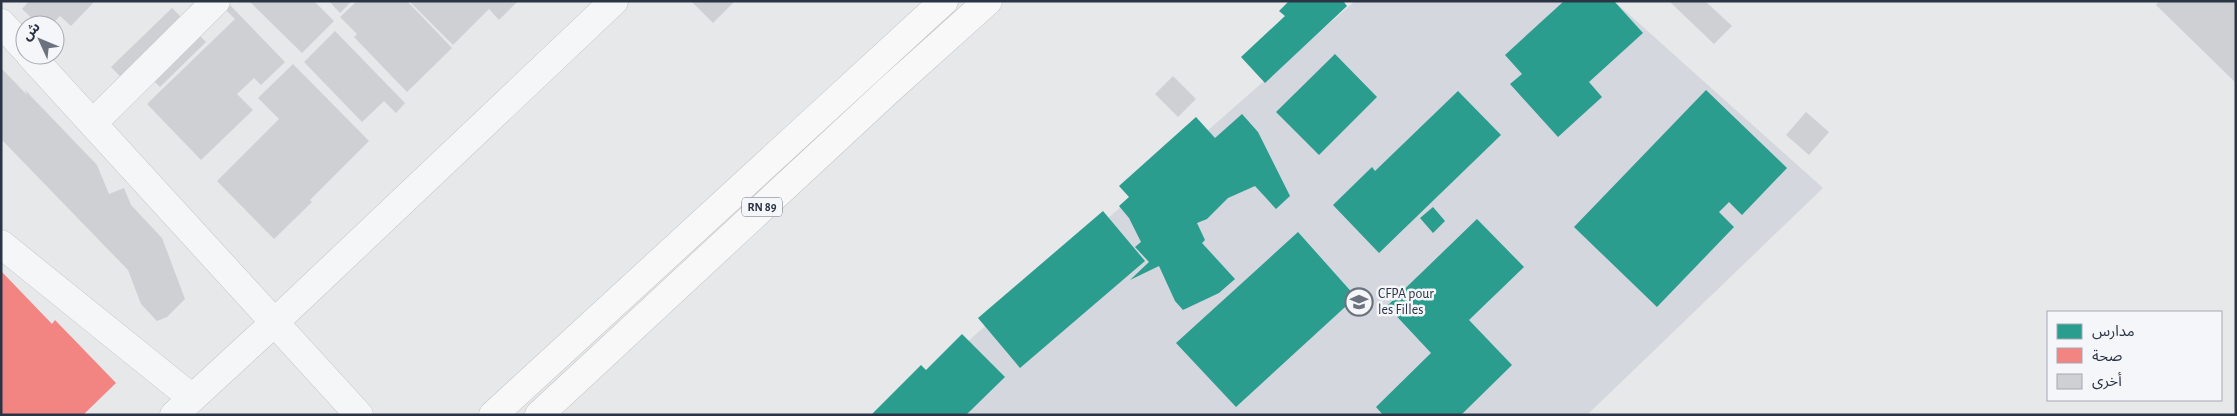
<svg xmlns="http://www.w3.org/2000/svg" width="2237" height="416" font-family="'Alegreya Sans','Noto Sans Arabic',sans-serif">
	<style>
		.built { fill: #d4d7dd }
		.schools { fill: #2a9d8f }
		.health { fill: #f28482 }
		.building { fill: #ced0d3 }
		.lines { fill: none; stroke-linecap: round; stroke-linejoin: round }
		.street-casing { stroke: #c4c6c8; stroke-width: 29 }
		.primary-casing { stroke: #c2c5c8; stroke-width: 29 }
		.street { stroke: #f5f6f7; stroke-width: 28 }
		.primary { stroke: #f8f8f8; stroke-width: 28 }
		.labels { text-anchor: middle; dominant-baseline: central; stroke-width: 5; stroke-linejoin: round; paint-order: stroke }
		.shield { fill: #f4f6f9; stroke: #676e7b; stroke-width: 1 }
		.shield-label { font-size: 12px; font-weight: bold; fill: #2b3445 }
		.poi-label { font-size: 14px; fill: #2b3445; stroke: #f4f6f9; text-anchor: start }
	</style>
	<rect width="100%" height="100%" fill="#e6e8ea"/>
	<!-- built -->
	<path class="built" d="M 1355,1 L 1614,1 L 1823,188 L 1587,415 L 884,415 Z"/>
	<!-- schools -->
	<path class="schools" d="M 1289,1 L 1343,1 L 1347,6 L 1265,83 L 1241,57 L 1285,16 L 1279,11 Z
		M 1564,1 L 1614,1 L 1643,33 L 1589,82 L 1602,97 L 1558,137 L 1510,84 L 1522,74 L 1505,55 Z
		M 1335,54 L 1377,97 L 1319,155 L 1276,112 Z
		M 1706,90 L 1787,168 L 1742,215 L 1729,202 L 1719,212 L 1734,227 L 1657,307 L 1574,227 Z
		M 1458,91 L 1501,135 L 1379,253 L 1333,205 L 1372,167 L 1375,171 Z
		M 1242,114 L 1258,132 L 1290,196 L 1276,209 L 1255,186 L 1228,198 L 1207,219 L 1197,223 L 1205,240 L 1202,243 L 1235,279 L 1219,293 L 1183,310 L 1175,301 L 1159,266 L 1130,280 L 1149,262 L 1135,247 L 1141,242 L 1129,218 L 1119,206 L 1129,197 L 1119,186 L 1196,117 L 1215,138 Z
		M 1433,207 L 1445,221 L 1433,233 L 1420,218 Z
		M 1103,211 L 1145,261 L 1020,368 L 978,318 Z
		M 1477,219 L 1524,267 L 1469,320 L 1512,365 L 1461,415 L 1383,415 L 1376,407 L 1431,353 L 1387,306 Z
		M 1298,232 L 1356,297 L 1236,407 L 1176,343 Z
		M 962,334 L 1005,377 L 966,415 L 871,415 L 921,365 L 926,370 Z"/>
	<!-- health -->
	<path class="health" d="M 1,271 L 52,324 L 55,320 L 116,383 L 83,415 L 1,415 Z"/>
	<!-- building -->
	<path class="building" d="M 29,1 L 95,1 L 71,26 L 60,16 L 51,25 L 40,17 L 36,22 L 22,9 Z
		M 249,1 L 314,1 L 334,21 L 302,53 Z
		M 329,1 L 352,1 L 340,13 Z
		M 357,1 L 407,1 L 452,48 L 407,92 L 354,37 L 357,34 L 340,17 Z
		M 409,1 L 518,1 L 499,20 L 489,9 L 453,45 Z
		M 691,1 L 735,1 L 713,23 Z
		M 1669,1 L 1705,1 L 1732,26 L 1714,44 Z
		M 2159,1 L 2236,1 L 2236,83 L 2156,5 Z
		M 228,3 L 285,62 L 261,85 L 254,78 L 237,94 L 253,110 L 201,160 L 147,104 L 235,19 L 223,7 Z
		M 172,8 L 206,42 L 160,87 L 154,81 L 139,96 L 111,67 Z
		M 335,31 L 405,103 L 396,113 L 384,101 L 362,122 L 304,62 Z
		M 293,64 L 369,141 L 310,200 L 312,202 L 274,239 L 217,181 L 279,119 L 258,98 Z
		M 1,68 L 27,95 L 25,90 L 97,165 L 109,194 L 124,188 L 131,205 L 162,238 L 185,299 L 167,317 L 157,321 L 141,304 L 128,270 L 1,139 Z
		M 1173,76 L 1196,99 L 1178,117 L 1155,94 Z
		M 1806,112 L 1829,132 L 1809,155 L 1786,135 Z"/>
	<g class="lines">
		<!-- street casing -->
		<g class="street-casing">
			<path id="street" d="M 1,23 L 25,49
				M 30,55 L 359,415
				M 93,123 L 216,1
				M 1,244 L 192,398
				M 174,415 L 275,322 L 614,1"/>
		</g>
		<!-- primary casing -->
		<g class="primary-casing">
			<path id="primary" d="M 493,415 L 944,1
				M 539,415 L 889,90 L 988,1"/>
		</g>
		<!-- street -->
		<use href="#street" class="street"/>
		<!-- primary -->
		<use href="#primary" class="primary"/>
	</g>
	<!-- icons -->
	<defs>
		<g id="university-ring" transform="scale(1.4375)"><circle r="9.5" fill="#f4f6f9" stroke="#6c737f" stroke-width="1.5"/><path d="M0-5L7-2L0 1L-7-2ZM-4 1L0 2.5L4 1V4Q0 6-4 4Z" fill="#6c737f"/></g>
	</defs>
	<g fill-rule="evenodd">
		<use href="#university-ring" x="1359" y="302"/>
	</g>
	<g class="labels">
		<!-- shield labels -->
		<rect class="shield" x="742" y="197.5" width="40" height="19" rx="4"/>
		<g class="shield-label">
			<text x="762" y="207">RN 89</text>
		</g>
		<!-- poi labels -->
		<g class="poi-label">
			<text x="1378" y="294">CFPA pour<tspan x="1378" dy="16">les Filles</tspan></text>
		</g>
	</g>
	<!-- border -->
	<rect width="2237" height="416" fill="none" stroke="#2b3445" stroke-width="5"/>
	<!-- legend -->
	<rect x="2047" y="311" width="175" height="90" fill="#f4f6f9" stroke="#a4a8b1"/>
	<rect x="2057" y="324" width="25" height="15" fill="#2a9d8f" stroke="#a4a8b1"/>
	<text x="2092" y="336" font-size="15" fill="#2b3445">مدارس</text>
	<rect x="2057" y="348" width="25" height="15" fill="#f28482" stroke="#a4a8b1"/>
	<text x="2092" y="361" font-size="15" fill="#2b3445">صحة</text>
	<rect x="2057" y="374" width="25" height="15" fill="#ced0d3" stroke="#a4a8b1"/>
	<text x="2092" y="386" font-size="15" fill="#2b3445">أخرى</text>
	<!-- north arrow -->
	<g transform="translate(40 40) rotate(314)"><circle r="24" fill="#f4f6f9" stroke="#a4a8b1"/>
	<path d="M0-4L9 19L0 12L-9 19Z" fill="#6c737f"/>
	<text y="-8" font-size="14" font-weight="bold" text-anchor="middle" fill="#2b3445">ش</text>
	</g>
</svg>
